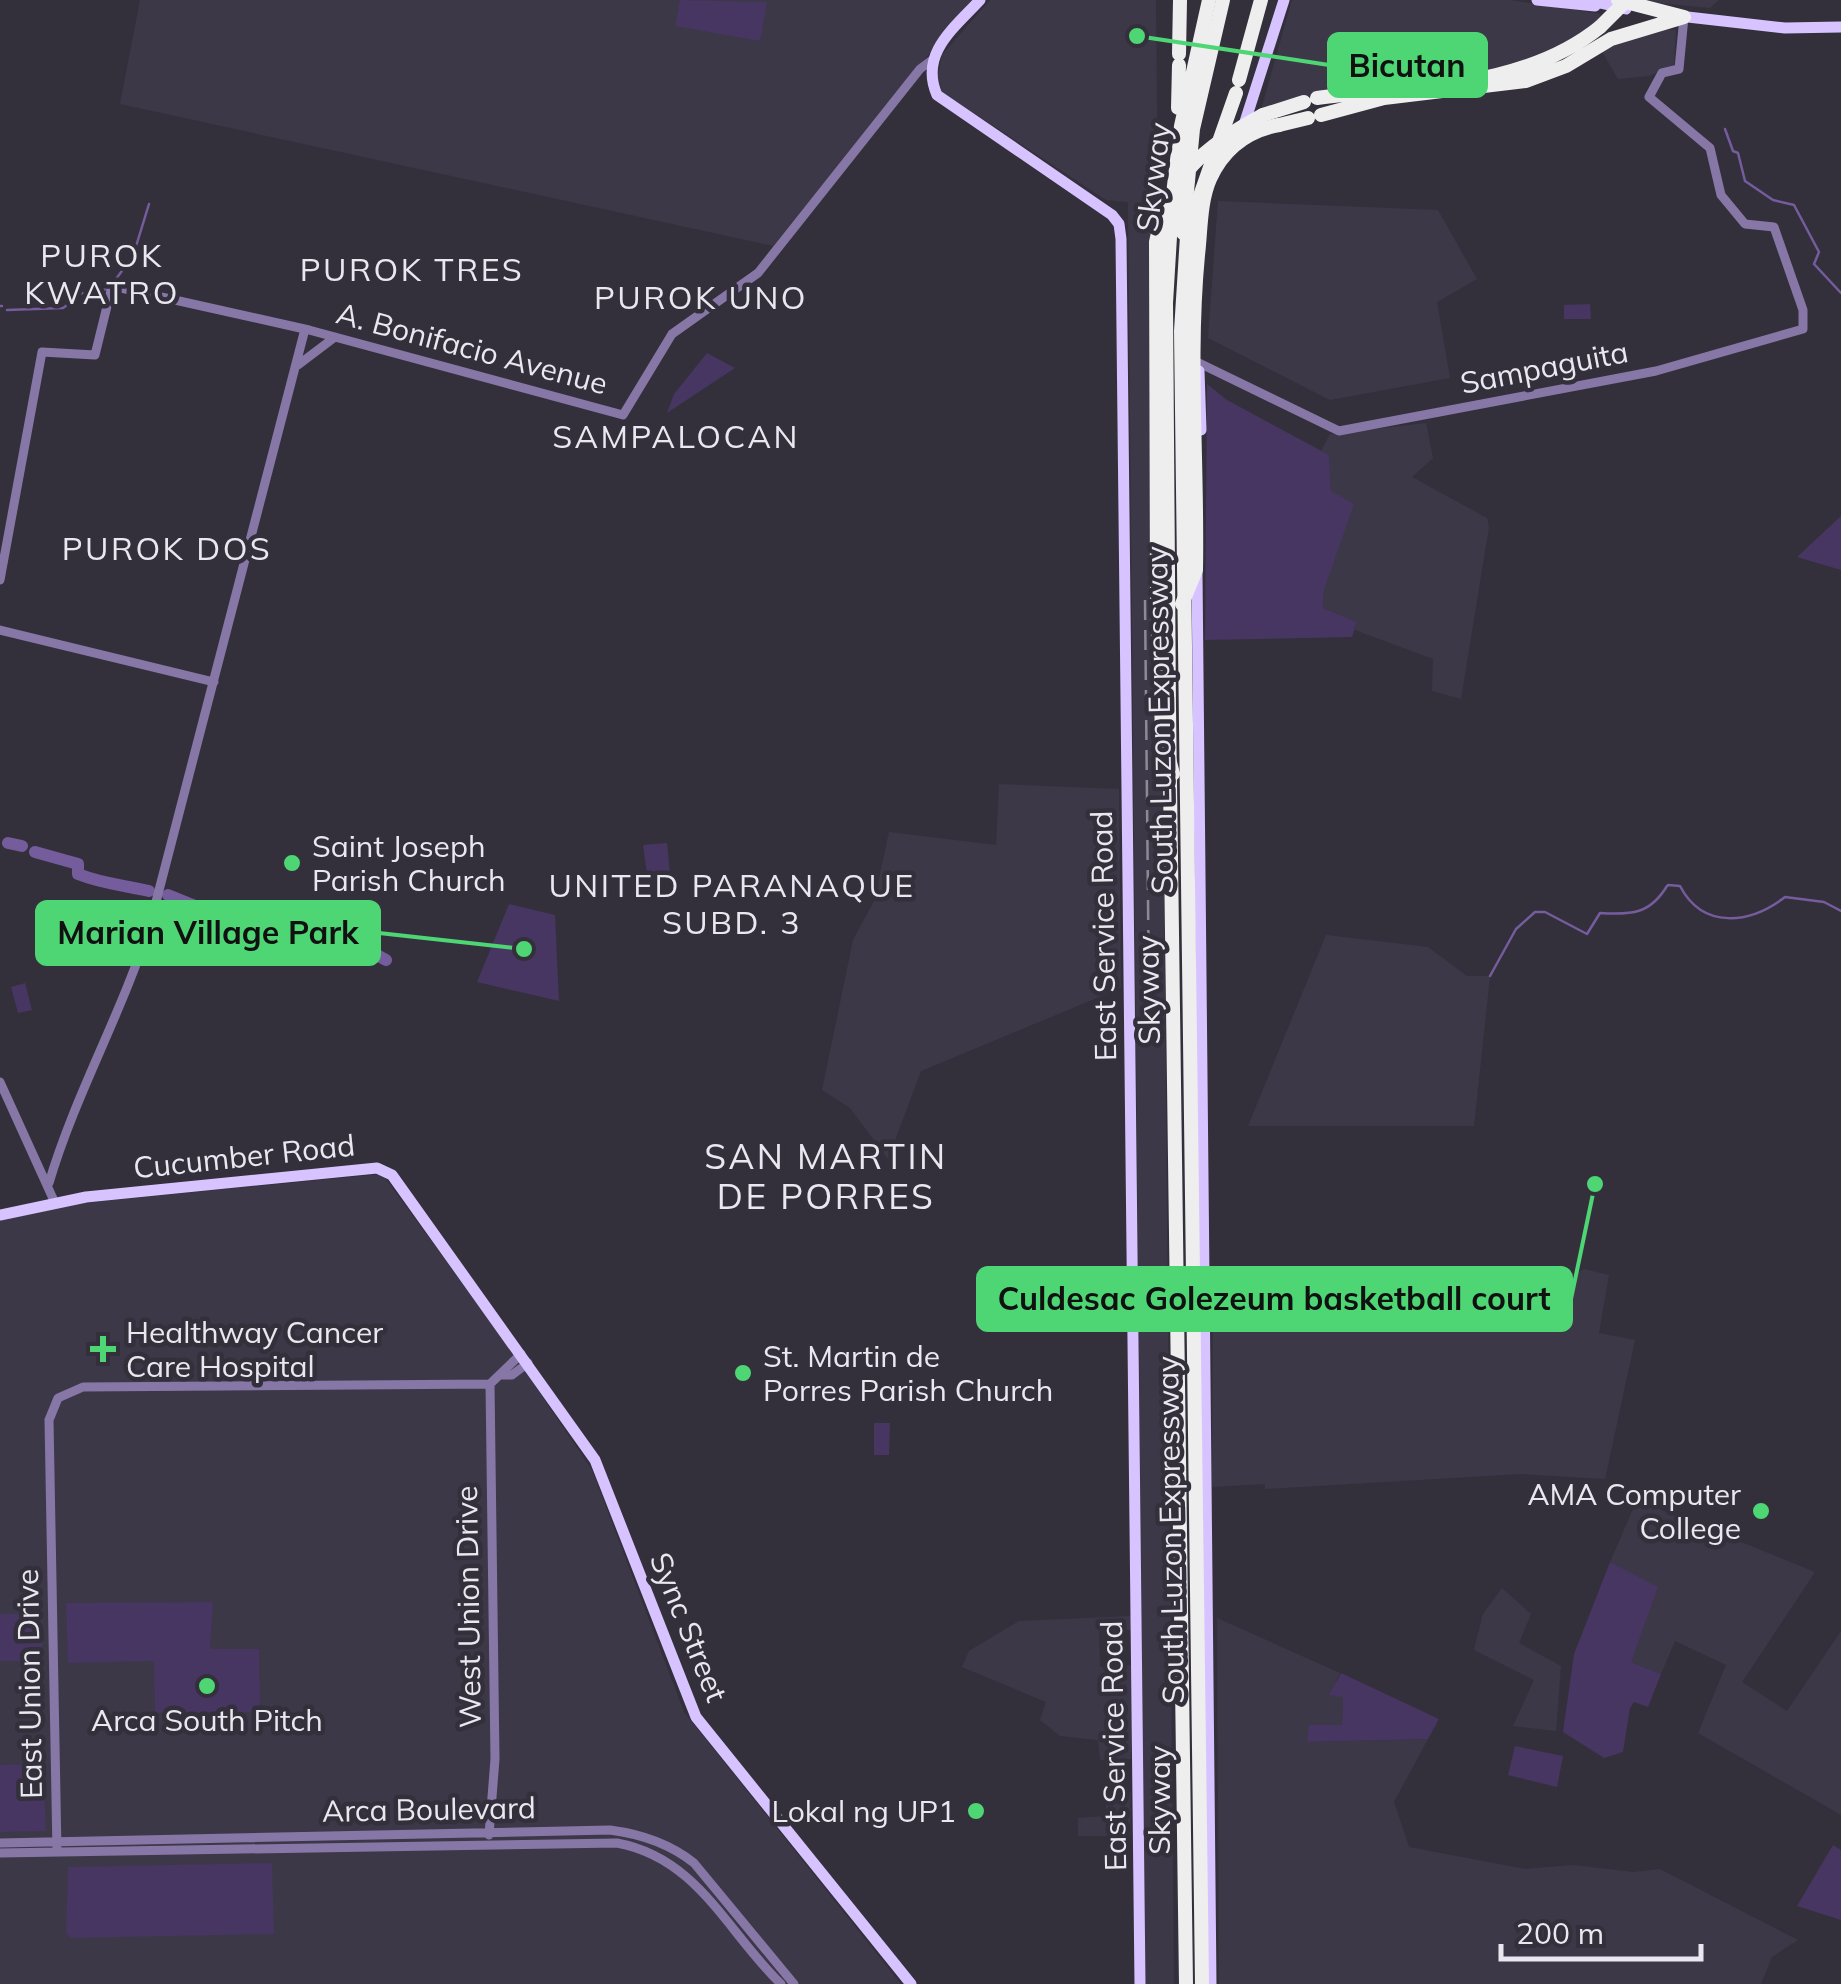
<svg xmlns="http://www.w3.org/2000/svg" width="1841" height="1984" font-family="Mulish,sans-serif">
	<style>
		.built { fill: #3d3848 }
		.green { fill: #463661 }
		.lines { fill: none; stroke-linecap: round; stroke-linejoin: round }
		.stream { stroke: #745c9d; stroke-width: 2.5 }
		.river { stroke: #745c9d; stroke-width: 12 }
		.minor { stroke: #8777a7; stroke-width: 9 }
		.major { stroke: #d7c3ff; stroke-width: 11 }
		.highway { stroke: #eee; stroke-width: 14 }
		.rail { stroke: #8d8a94; stroke-width: 2.5; stroke-dasharray: 20 10; stroke-linecap: butt }
		.highway-bridge { stroke: #eee; stroke-width: 14 }
		.poi-dot { fill: #4ed675; stroke: #33303b; stroke-width: 4 }
		.labels { text-anchor: middle; dominant-baseline: central; stroke-width: 9; stroke-linejoin: round; paint-order: stroke }
		.street-label { font-size: 30px; fill: #e9e7ef; stroke: #33303b }
		.poi-label { font-size: 30px; fill: #e9e7ef; stroke: #33303b; text-anchor: start }
		.neighbourhood-label { font-size: 32px; letter-spacing: 2.5px; fill: #e9e7ef; stroke: #33303b }
		.quarter-label { font-size: 35px; letter-spacing: 2.5px; fill: #e9e7ef; stroke: #33303b }
		.leader { fill: none; stroke: #4ed675; stroke-width: 4 }
		.callout-dot { fill: #4ed675; stroke: #33303b; stroke-width: 4 }
		.callout { fill: #4ed675; stroke: #4ed675; stroke-width: 4 }
		.callout-label { font-size: 32px; text-anchor: middle; font-weight: bold; fill: #111 }
	</style>
	<rect width="100%" height="100%" fill="#33303b"/>
	<!-- built -->
	<path class="built" d="M 140,0 L 973,0 L 773,246 L 120,104 Z
		M 990,0 L 1156,0 L 1174,1984 L 1145,1984 L 1128,202 L 1106,200 L 942,92 L 938,76 L 942,55 Z
		M 1292,0 L 1510,0 L 1601,14 L 1593,30 L 1513,69 L 1315,94 L 1261,110 Z
		M 1627,0 L 1719,0 L 1710,8 Z
		M 1661,29 L 1676,30 L 1674,66 L 1649,76 L 1618,79 L 1601,50 Z
		M 1218,201 L 1438,210 L 1477,279 L 1437,302 L 1450,378 L 1330,400 L 1208,338 Z
		M 1426,423 L 1433,458 L 1412,477 L 1487,518 L 1489,527 L 1461,699 L 1432,691 L 1433,659 L 1355,630 L 1357,622 L 1323,608 L 1331,491 L 1329,456 L 1321,451 L 1330,434 Z
		M 999,784 L 1119,789 L 1121,988 L 921,1071 L 888,1159 L 850,1108 L 822,1090 L 853,940 L 874,901 L 889,832 L 996,845 Z
		M 1326,935 L 1428,947 L 1467,976 L 1490,976 L 1474,1126 L 1248,1126 Z
		M 382,1174 L 501,1336 L 592,1470 L 684,1712 L 901,1984 L 0,1984 L 0,1219 L 52,1206 Z
		M 1426,1269 L 1509,1277 L 1570,1278 L 1584,1269 L 1609,1275 L 1599,1333 L 1635,1340 L 1605,1479 L 1521,1474 L 1265,1489 L 1265,1484 L 1212,1487 L 1213,1273 L 1296,1276 Z
		M 1637,1500 L 1815,1572 L 1742,1682 L 1787,1711 L 1841,1631 L 1841,1815 L 1698,1733 L 1726,1665 L 1675,1641 L 1661,1674 L 1631,1662 L 1626,1573 L 1610,1562 Z
		M 1502,1588 L 1531,1614 L 1519,1643 L 1561,1666 L 1556,1731 L 1513,1726 L 1534,1680 L 1474,1650 L 1483,1614 Z
		M 1131,1616 L 1132,1630 L 1099,1631 L 1100,1667 L 1134,1665 L 1131,1759 L 1100,1760 L 1098,1740 L 1060,1736 L 1040,1720 L 1046,1702 L 962,1667 L 969,1651 L 1019,1621 Z
		M 1217,1618 L 1340,1673 L 1330,1695 L 1343,1696 L 1342,1726 L 1307,1742 L 1428,1739 L 1394,1802 L 1409,1847 L 1525,1869 L 1573,1865 L 1633,1872 L 1660,1869 L 1798,1940 L 1772,1957 L 1761,1984 L 1219,1984 Z
		M 1106,1791 L 1131,1792 L 1130,1836 L 1078,1836 L 1078,1818 L 1106,1816 Z"/>
	<!-- green -->
	<path class="green" d="M 680,0 L 767,2 L 760,41 L 675,26 Z
		M 1590,304 L 1591,319 L 1564,319 L 1564,305 Z
		M 707,353 L 735,368 L 667,413 L 674,394 Z
		M 1207,384 L 1227,400 L 1329,455 L 1331,491 L 1354,504 L 1324,590 L 1323,608 L 1357,622 L 1352,637 L 1205,640 Z
		M 1841,516 L 1841,570 L 1797,557 Z
		M 667,843 L 670,873 L 647,875 L 643,845 Z
		M 509,904 L 555,915 L 559,1001 L 477,982 Z
		M 25,983 L 32,1010 L 18,1013 L 11,987 Z
		M 874,1423 L 890,1423 L 889,1455 L 874,1455 Z
		M 1610,1562 L 1658,1587 L 1631,1662 L 1661,1674 L 1648,1707 L 1634,1702 L 1630,1708 L 1623,1752 L 1604,1758 L 1563,1732 L 1574,1654 Z
		M 213,1602 L 210,1649 L 259,1649 L 260,1712 L 155,1713 L 154,1661 L 68,1663 L 66,1603 Z
		M 0,1614 L 42,1614 L 42,1661 L 0,1661 Z
		M 1341,1673 L 1439,1719 L 1428,1739 L 1307,1742 L 1309,1725 L 1342,1725 L 1343,1697 L 1329,1695 Z
		M 1515,1746 L 1563,1756 L 1557,1787 L 1508,1775 Z
		M 43,1764 L 46,1831 L 0,1832 L 0,1765 Z
		M 1833,1845 L 1841,1850 L 1841,1920 L 1797,1906 Z
		M 272,1863 L 274,1934 L 71,1938 L 66,1933 L 68,1867 Z"/>
	<g class="lines">
		<!-- stream -->
		<path class="stream" d="M 1725,129 L 1733,151 L 1738,153 L 1745,181 L 1773,200 L 1794,205 L 1819,252 L 1814,264 L 1841,293
			M 113,283 L 133,256 L 149,204
			M 0,306 L 2,306
			M 7,310 L 63,308 L 73,301 L 73,295 L 108,289
			M 1668,885 L 1680,886 C 1703,930 1750,924 1785,897 L 1824,902 L 1841,911
			M 1490,976 L 1516,929 L 1535,912 L 1545,912 L 1587,934 L 1600,913 C 1632,915 1650,914 1667,886"/>
		<!-- river -->
		<path class="river" d="M 8,843 L 22,846
			M 35,852 L 78,864 L 78,874 C 103,884 124,885 149,891
			M 168,895 L 232,921 L 310,927
			M 333,935 L 356,945
			M 366,949 L 386,960"/>
		<!-- minor -->
		<path class="minor" d="M 1199,363 L 1339,431 L 1656,371 L 1803,329 L 1803,310 L 1774,227 L 1745,224 L 1721,195 L 1710,148 L 1649,97 L 1662,73 L 1679,69 L 1684,17
			M 298,365 L 335,337
			M 0,580 L 42,352 L 95,355 L 112,286 L 309,330 L 623,415 L 672,334 L 758,273 L 920,69 L 932,60
			M 0,630 L 214,682
			M 0,1082 L 55,1203
			M 49,1183 C 76,1092 123,1012 151,921 L 305,329
			M 501,1375 L 512,1375 L 528,1363
			M 490,1384 L 521,1354
			M 489,1835 L 495,1759 L 490,1384
			M 0,1843 L 610,1830 C 641,1834 669,1843 694,1863 L 794,1984
			M 57,1852 L 49,1420 L 58,1398 L 83,1387 L 490,1384
			M 0,1853 L 617,1843 C 698,1858 727,1932 781,1984"/>
		<!-- major -->
		<path class="major" d="M 980,0 C 954,28 919,54 937,95 L 1112,215 L 1119,224 L 1121,239 L 1140,1984
			M 1537,0 L 1595,6
			M 1587,0 L 1626,9
			M 1679,16 L 1785,28 L 1841,27
			M 1243,128 L 1284,0
			M 1199,371 L 1201,430
			M 1197,573 L 1211,1984
			M 0,1215 L 86,1197 L 377,1168 L 392,1175 L 595,1460 L 696,1717 L 911,1984"/>
		<!-- highway -->
		<path class="highway" d="M 1618,0 L 1684,17
			M 1179,54 L 1180,0
			M 1239,80 L 1261,0
			M 1317,98 C 1413,85 1522,90 1600,27
			M 1178,108 L 1179,65
			M 1263,115 L 1304,102
			M 1321,115 L 1384,98 L 1526,81 L 1566,66 L 1611,39 L 1684,17
			M 1279,125 L 1308,118
			M 1173,194 L 1181,126 L 1209,0
			M 1171,220 L 1166,303 L 1169,708 L 1186,1984
			M 1188,220 L 1181,331 L 1202,1984
			M 1189,227 L 1236,93"/>
		<!-- rail -->
		<path class="rail" d="M 1145,600 L 1149,999"/>
		<!-- highway-bridge -->
		<path class="highway-bridge" d="M 1600,27 L 1627,0
			M 1173,230 L 1177,192
			M 1183,233 L 1193,129 L 1223,0
			M 1182,604 L 1196,570 C 1198,465 1188,360 1198,255 C 1201,230 1200,202 1210,179 C 1224,148 1247,131 1279,125
			M 1173,774 L 1162,731 L 1157,599 L 1156,242 C 1169,175 1205,146 1263,115"/>
	</g>
	<!-- markers -->
	<g class="poi-dot">
		<circle cx="292" cy="863" r="10"/>
		<path d="M98 1334h10v10h10v10h-10v10h-10v-10h-10v-10h10z"/>
		<circle cx="743" cy="1373" r="10"/>
		<circle cx="1761" cy="1511" r="10"/>
		<circle cx="207" cy="1686" r="10"/>
		<circle cx="976" cy="1811" r="10"/>
	</g>
	<g class="labels">
		<!-- street labels -->
		<g class="street-label">
			<text transform="translate(1153 177) rotate(-83)">Skyway</text>
			<text transform="translate(472 348) rotate(15)">A. Bonifacio Avenue</text>
			<text transform="translate(1544 367) rotate(-11)">Sampaguita</text>
			<text transform="translate(1159 720) rotate(-91)">South Luzon Expressway</text>
			<text transform="translate(1103 936) rotate(-91)">East Service Road</text>
			<text transform="translate(1148 990) rotate(-91)">Skyway</text>
			<text transform="translate(244 1156) rotate(-6)">Cucumber Road</text>
			<text transform="translate(1170 1530) rotate(-91)">South Luzon Expressway</text>
			<text transform="translate(468 1607) rotate(-91)">West Union Drive</text>
			<text transform="translate(689 1627) rotate(68)">Sync Street</text>
			<text transform="translate(29 1684) rotate(-91)">East Union Drive</text>
			<text transform="translate(1113 1746) rotate(-91)">East Service Road</text>
			<text transform="translate(1159 1800) rotate(-90)">Skyway</text>
			<text transform="translate(429 1809) rotate(-1)">Arca Boulevard</text>
		</g>
		<!-- poi labels -->
		<g class="poi-label">
			<text x="312" y="846">Saint Joseph<tspan x="312" dy="34">Parish Church</tspan></text>
			<text x="126" y="1332">Healthway Cancer<tspan x="126" dy="34">Care Hospital</tspan></text>
			<text x="763" y="1356">St. Martin de<tspan x="763" dy="34">Porres Parish Church</tspan></text>
			<text x="1741" y="1494" text-anchor="end">AMA Computer<tspan x="1741" dy="34">College</tspan></text>
			<text x="207" y="1720" text-anchor="middle">Arca South Pitch</text>
			<text x="956" y="1811" text-anchor="end">Lokal ng UP1</text>
		</g>
		<!-- neighbourhood labels -->
		<g class="neighbourhood-label">
			<text x="102" y="255">PUROK<tspan x="102" dy="37">KWATRO</tspan></text>
			<text x="412" y="269">PUROK TRES</text>
			<text x="701" y="297">PUROK UNO</text>
			<text x="676" y="436">SAMPALOCAN</text>
			<text x="167" y="548">PUROK DOS</text>
			<text x="732" y="885">UNITED PARANAQUE<tspan x="732" dy="37">SUBD. 3</tspan></text>
		</g>
		<!-- quarter labels -->
		<g class="quarter-label">
			<text x="826" y="1156">SAN MARTIN<tspan x="826" dy="40">DE PORRES</tspan></text>
		</g>
	</g>
	<!-- callouts -->
	<path class="leader" d="M1137 36L1329 65M524 949L379 933M1595 1184L1571 1299"/>
	<g class="callout-dot">
		<circle cx="1137" cy="36" r="10"/>
		<circle cx="524" cy="949" r="10"/>
		<circle cx="1595" cy="1184" r="10"/>
	</g>
	<g class="callout">
		<rect x="1329" y="34" width="157" height="62" rx="10"/>
		<rect x="37" y="902" width="342" height="62" rx="10"/>
		<rect x="978" y="1268" width="593" height="62" rx="10"/>
	</g>
	<g class="callout-label">
		<text x="1407" y="77">Bicutan</text>
		<text x="208" y="944">Marian Village Park</text>
		<text x="1274" y="1310">Culdesac Golezeum basketball court</text>
	</g>
	<!-- scale -->
	<path d="M1501 1944v15h200v-15" fill="none" stroke="#e9e7ef" stroke-width="5"/>
	<text x="1516" y="1944" font-size="30" fill="#e9e7ef" stroke="#33303b" stroke-width="8" paint-order="stroke">200 m</text>
</svg>
